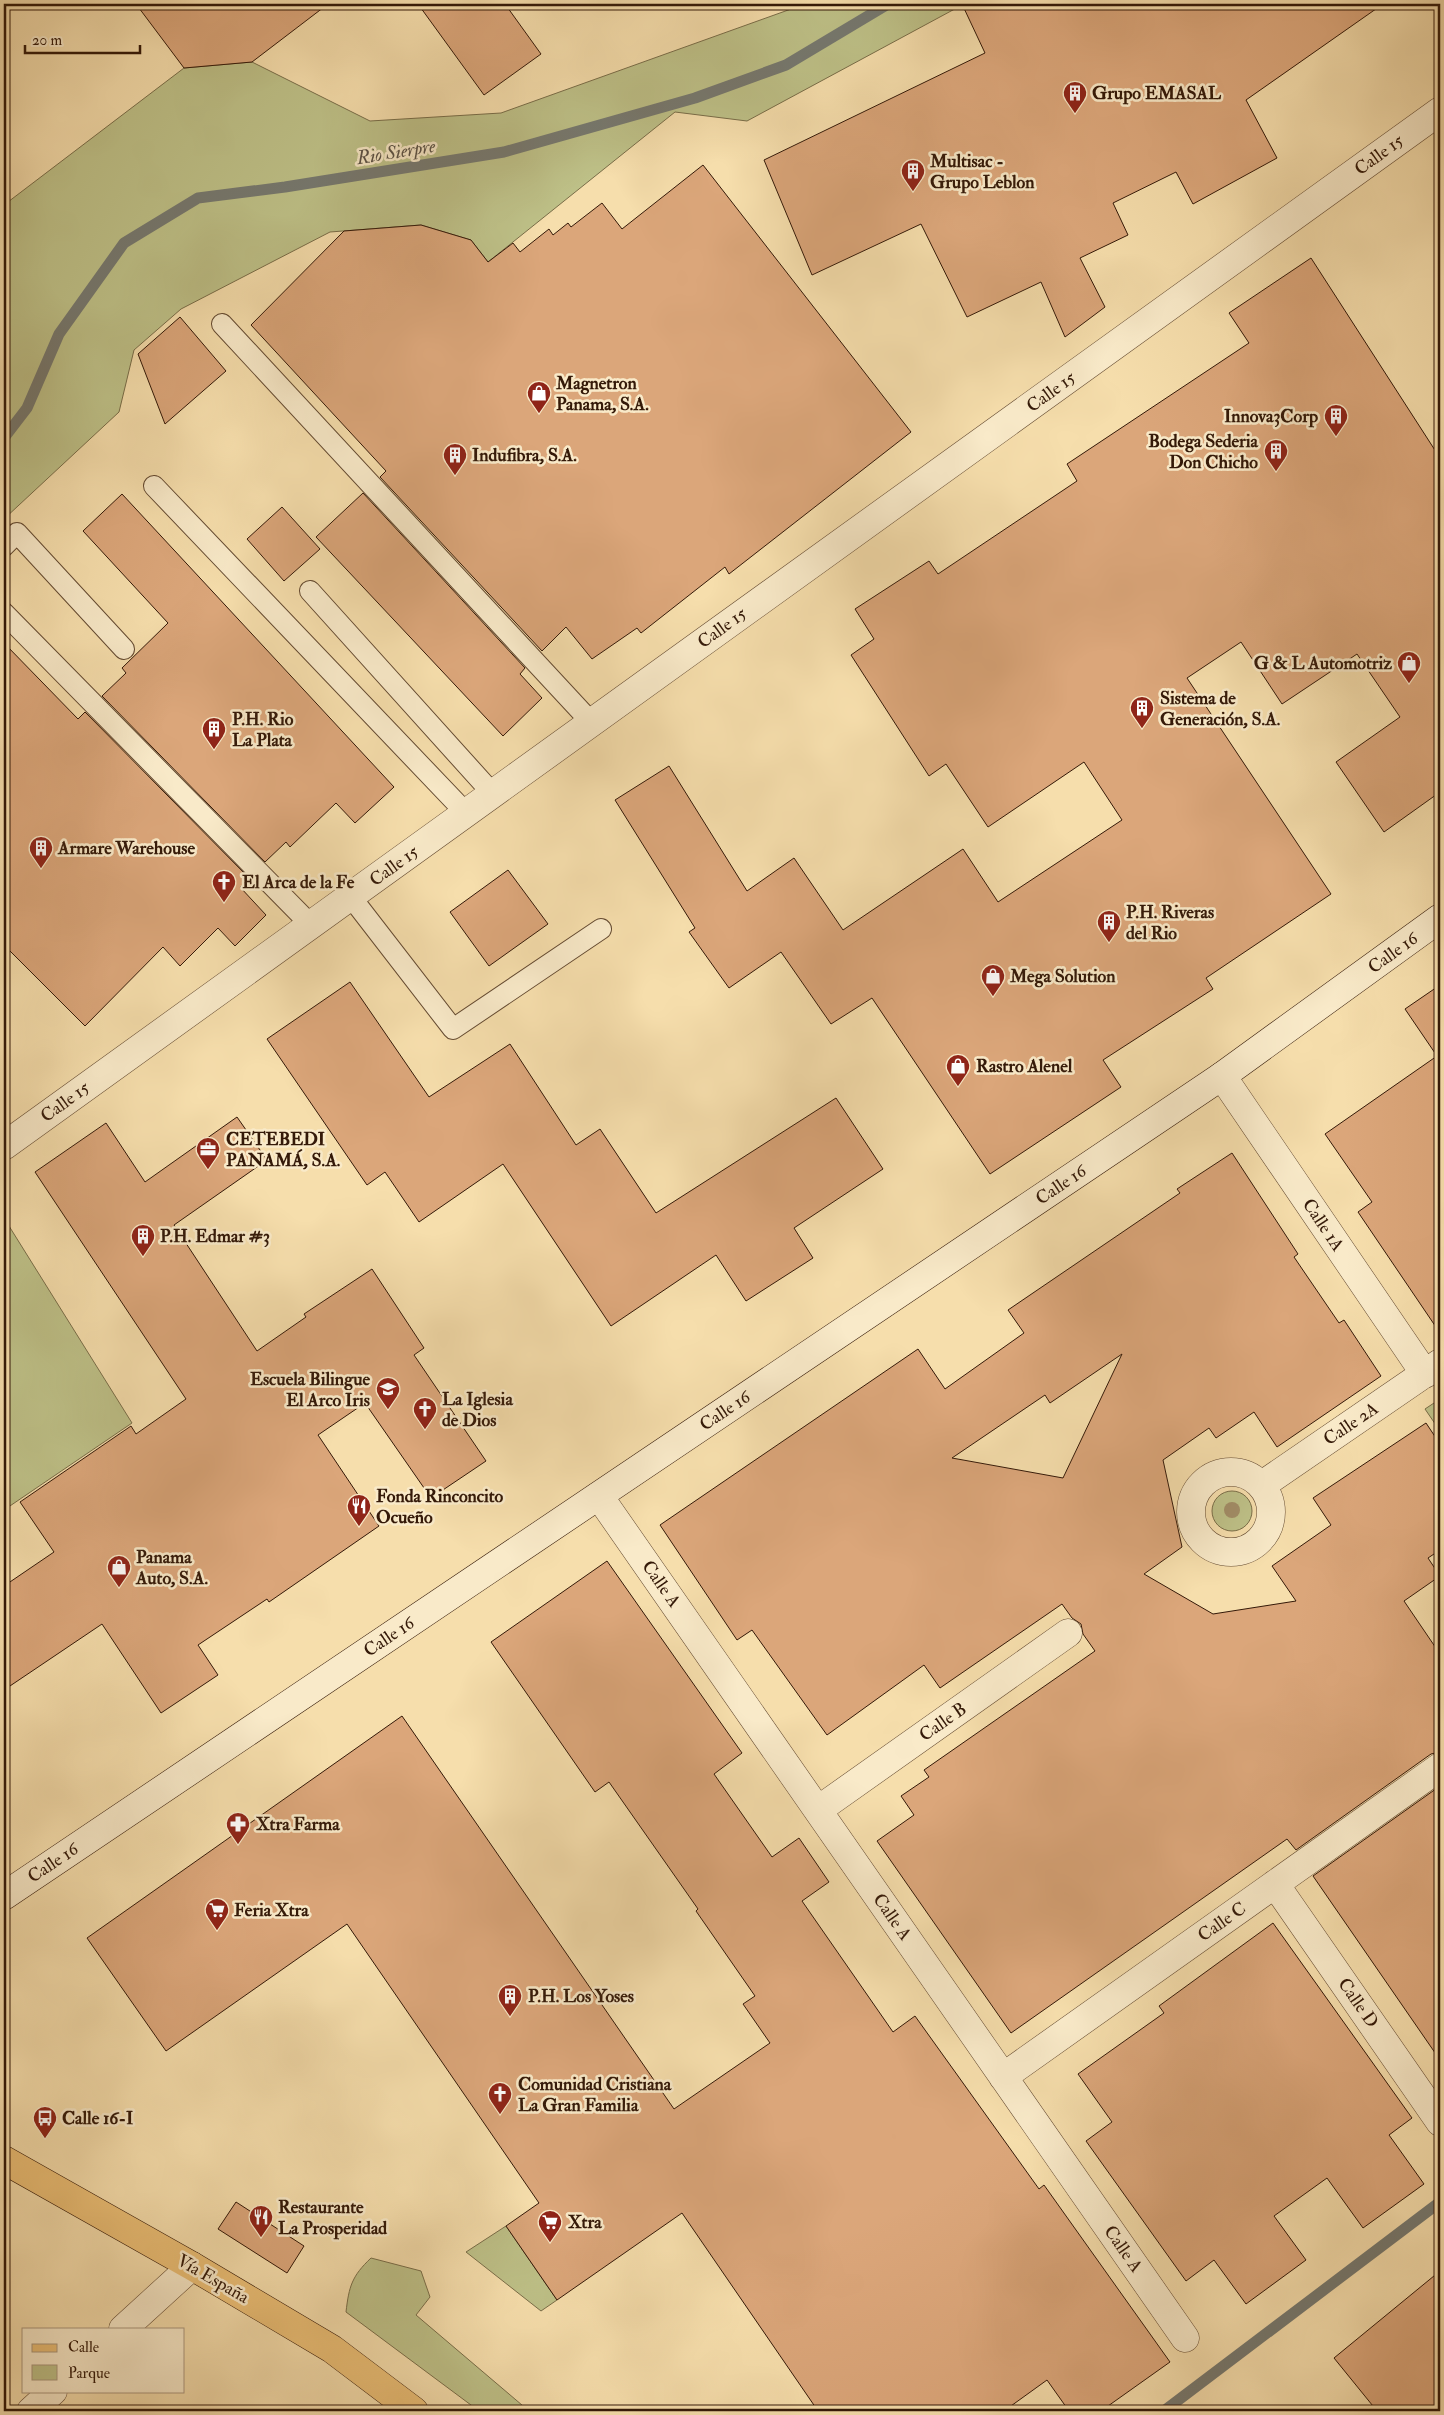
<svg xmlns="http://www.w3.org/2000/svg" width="1444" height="2415" font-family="'IM FELL Double Pica',serif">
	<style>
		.green { fill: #bec188; stroke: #796d48 }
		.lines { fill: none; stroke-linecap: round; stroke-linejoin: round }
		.stream { stroke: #767970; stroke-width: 11 }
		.building { fill: #dba67a; stroke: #341908; fill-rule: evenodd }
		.service-casing { stroke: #644a31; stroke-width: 22 }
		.minor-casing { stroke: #644a31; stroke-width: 29 }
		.secondary-casing { stroke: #341908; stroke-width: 29 }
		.primary-casing { stroke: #341908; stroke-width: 29 }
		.service { stroke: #f9eac9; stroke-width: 20 }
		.minor { stroke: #f9eac9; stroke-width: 28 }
		.secondary { stroke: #f9eac9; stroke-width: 28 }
		.primary { stroke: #ebbf76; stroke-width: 28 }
		.tree { fill: #a28d67 }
		.labels { text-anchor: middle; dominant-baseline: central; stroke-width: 5; stroke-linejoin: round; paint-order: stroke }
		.poi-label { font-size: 18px; font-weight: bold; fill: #341908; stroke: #f9eac9; text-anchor: start }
		.street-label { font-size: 18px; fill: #341908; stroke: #f9eac9 }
		.water-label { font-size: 19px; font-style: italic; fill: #5a5145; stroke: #f9eac9 }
	</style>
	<rect width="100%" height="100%" fill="#f6deac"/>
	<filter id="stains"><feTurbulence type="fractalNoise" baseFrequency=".004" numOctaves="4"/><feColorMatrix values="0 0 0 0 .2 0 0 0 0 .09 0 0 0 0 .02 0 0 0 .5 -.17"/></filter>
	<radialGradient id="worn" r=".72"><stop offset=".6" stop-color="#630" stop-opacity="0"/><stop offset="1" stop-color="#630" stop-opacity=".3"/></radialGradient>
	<!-- green -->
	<path class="green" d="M 805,4 L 964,4 L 747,121 L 675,112 L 488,262 L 471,240 L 421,225 L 330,232 L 181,309 L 134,350 L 119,412 L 4,519 L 4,205 L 184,68 L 252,62 L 370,121 L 501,113 Z
		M 4,1218 L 132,1423 L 4,1510 Z
		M 1440,1399 L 1440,1431 L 1425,1409 Z
		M1212 1511a20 20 0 1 1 40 0a20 20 0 1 1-40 0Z
		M 506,2226 L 557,2300 L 541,2311 L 466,2252 Z
		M 371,2258 L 421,2271 L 430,2297 L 416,2315 L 529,2411 L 479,2411 L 346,2312 C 349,2286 352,2276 371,2258 Z"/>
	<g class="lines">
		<!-- stream -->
		<path class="stream" d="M 4,438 L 27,408 L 59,334 L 124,243 L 198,198 L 285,187 L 504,152 L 695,98 L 786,65 L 888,4
			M 1164,2411 L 1440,2202"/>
	</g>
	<!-- building -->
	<path class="building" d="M 136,4 L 328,4 L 252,62 L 184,68 Z
		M 418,4 L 505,4 L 541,54 L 484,95 Z
		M 962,4 L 1383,4 L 1246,100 L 1277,158 L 1193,204 L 1176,172 L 1113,203 L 1128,235 L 1080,258 L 1105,307 L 1065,337 L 1041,282 L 967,317 L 921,224 L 812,275 L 764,160 L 985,53 Z
		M 703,165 L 911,432 L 729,574 L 725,567 L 641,633 L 637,628 L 592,659 L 566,627 L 542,651 L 380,477 L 386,471 L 251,325 L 344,231 L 421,225 L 471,240 L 488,262 L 513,243 L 520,252 L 549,229 L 553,235 L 568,223 L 571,227 L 602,203 L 622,229 Z
		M 1311,258 L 1440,458 L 1440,792 L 1384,832 L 1336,762 L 1400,717 L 1357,654 L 1282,704 L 1241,642 L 1187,678 L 1331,894 L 1206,978 L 1213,989 L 1103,1060 L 1121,1087 L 990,1174 L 872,998 L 831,1024 L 781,952 L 729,988 L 689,932 L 695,928 L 615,800 L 669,766 L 747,891 L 794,858 L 843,930 L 963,849 L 998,902 L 1122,820 L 1084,762 L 988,827 L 946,764 L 929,776 L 851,655 L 874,639 L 855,609 L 929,561 L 938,574 L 1077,481 L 1067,464 L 1249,343 L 1229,313 Z
		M 180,317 L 226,371 L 165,424 L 138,354 Z
		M 363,493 L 525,668 L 520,674 L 542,698 L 503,736 L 316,537 Z
		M 122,494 L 394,787 L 355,823 L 336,803 L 290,847 L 286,842 L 265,862 L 102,696 L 126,673 L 122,668 L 168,623 L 83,531 Z
		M 282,507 L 320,549 L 284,581 L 247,539 Z
		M 4,643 L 78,719 L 85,712 L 249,878 L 240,887 L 266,915 L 235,946 L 218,928 L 180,966 L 163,947 L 85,1026 L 4,945 Z
		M 508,870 L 548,924 L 489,966 L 450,912 Z
		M 350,982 L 429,1097 L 510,1044 L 576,1145 L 600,1129 L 656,1213 L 836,1098 L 883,1169 L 794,1228 L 813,1258 L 746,1301 L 716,1255 L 611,1326 L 503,1164 L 419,1222 L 385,1172 L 367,1185 L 267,1039 Z
		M 1440,985 L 1440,1333 L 1358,1212 L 1372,1202 L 1325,1134 L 1437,1056 L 1405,1009 Z
		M 237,1117 L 267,1160 L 174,1225 L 257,1351 L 306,1317 L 304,1314 L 372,1269 L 424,1348 L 414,1355 L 486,1461 L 431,1498 L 365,1403 L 318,1435 L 379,1526 L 269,1602 L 267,1599 L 198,1645 L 218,1675 L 161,1713 L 102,1624 L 4,1690 L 4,1586 L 54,1552 L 20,1502 L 131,1426 L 136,1434 L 186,1399 L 35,1172 L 106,1123 L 145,1182 Z
		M 1232,1153 L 1298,1254 L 1294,1257 L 1339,1323 L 1344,1320 L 1381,1376 L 1277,1447 L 1254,1412 L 1216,1438 L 1209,1428 L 1163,1460 L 1182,1547 L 1144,1574 L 1213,1614 L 1296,1601 L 1272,1566 L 1331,1525 L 1313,1498 L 1426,1423 L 1440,1444 L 1440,1550 L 1428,1558 L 1440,1576 L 1404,1601 L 1440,1654 L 1440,1752 L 1431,1754 L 1296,1850 L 1287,1839 L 1011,2033 L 877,1841 L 914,1815 L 901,1796 L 929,1777 L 924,1770 L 1095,1651 L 1083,1634 L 1081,1624 L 1072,1618 L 1062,1604 L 940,1688 L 924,1665 L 827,1735 L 752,1630 L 737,1640 L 660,1525 L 918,1349 L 945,1389 L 1024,1333 L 1008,1310 L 1180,1193 L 1177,1189 ZM 1122,1354 L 1063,1478 L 952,1458 L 1045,1395 L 1050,1403 Z
		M 607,1561 L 742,1753 L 714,1774 L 772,1857 L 799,1838 L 829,1882 L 802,1901 L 893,2032 L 915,2016 L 1039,2189 L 1044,2185 L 1170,2362 L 1101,2411 L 1069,2411 L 1047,2380 L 1004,2411 L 818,2411 L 682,2213 L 557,2300 L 506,2226 L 539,2203 L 347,1924 L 166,2051 L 87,1938 L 402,1716 L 674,2109 L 770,2043 L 743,2004 L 755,1996 L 696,1911 L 698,1909 L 609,1782 L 595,1792 L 491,1642 Z
		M 1440,1786 L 1440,2060 L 1313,1876 Z
		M 1273,1923 L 1412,2118 L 1389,2135 L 1424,2184 L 1363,2228 L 1327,2178 L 1274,2216 L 1306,2260 L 1246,2304 L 1214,2260 L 1186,2281 L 1086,2141 L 1112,2122 L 1078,2074 L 1164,2013 L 1159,2006 Z
		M 236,2202 L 304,2246 L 287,2273 L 218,2229 Z
		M 1440,2271 L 1440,2411 L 1377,2411 L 1334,2358 Z"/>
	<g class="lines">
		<!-- service casing -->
		<g class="service-casing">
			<path id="service" d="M 222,324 L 591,722
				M 154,486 L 466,813
				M 4,546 L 17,533 L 124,649
				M 310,591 L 493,794
				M 4,613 L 312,926
				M 351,897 L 453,1029 L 601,929"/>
		</g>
		<!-- minor casing -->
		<g class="minor-casing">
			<path id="minor" d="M 1222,1076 L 1425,1374
				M 4,1146 L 1440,111
				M1191 1512a40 40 0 1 1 80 0a40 40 0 1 1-80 0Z
				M 1262,1485 L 1440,1363
				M 599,1496 L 1185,2338
				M 818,1810 L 1068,1633
				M 1275,1884 L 1440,2122
				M 1003,2077 L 1440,1767
				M 123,2329 L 192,2266
				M 31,2411 L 53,2391"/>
		</g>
		<!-- secondary casing -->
		<g class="secondary-casing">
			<path id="secondary" d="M 4,1896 L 1222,1076 L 1440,918"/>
		</g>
		<!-- primary casing -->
		<g class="primary-casing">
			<path id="primary" d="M 4,2160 L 192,2266 L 332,2349 L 414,2411"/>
		</g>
		<!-- service -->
		<use href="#service" class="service"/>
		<!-- minor -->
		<use href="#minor" class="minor"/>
		<!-- secondary -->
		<use href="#secondary" class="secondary"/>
		<!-- primary -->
		<use href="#primary" class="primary"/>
	</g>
	<!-- trees -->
	<circle class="tree" cx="1232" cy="1510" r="8"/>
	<!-- icons -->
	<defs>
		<g id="building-pin" transform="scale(1.25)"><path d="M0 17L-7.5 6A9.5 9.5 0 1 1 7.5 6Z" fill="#8f2418" stroke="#f9eac9"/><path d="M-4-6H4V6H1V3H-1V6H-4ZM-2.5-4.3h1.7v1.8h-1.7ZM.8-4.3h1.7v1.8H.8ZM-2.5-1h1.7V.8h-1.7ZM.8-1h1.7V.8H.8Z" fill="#fff"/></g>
		<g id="shop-pin" transform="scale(1.25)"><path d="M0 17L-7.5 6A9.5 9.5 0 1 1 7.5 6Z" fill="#8f2418" stroke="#f9eac9"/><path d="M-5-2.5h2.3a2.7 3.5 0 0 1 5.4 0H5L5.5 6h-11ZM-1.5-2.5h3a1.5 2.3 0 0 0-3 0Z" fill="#fff"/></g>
		<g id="church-pin" transform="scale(1.25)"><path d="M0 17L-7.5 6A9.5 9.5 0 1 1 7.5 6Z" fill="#8f2418" stroke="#f9eac9"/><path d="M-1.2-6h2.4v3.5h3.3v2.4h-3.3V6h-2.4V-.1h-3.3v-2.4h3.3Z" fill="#fff"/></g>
		<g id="office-pin" transform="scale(1.25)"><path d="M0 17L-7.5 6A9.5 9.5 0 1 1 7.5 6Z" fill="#8f2418" stroke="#f9eac9"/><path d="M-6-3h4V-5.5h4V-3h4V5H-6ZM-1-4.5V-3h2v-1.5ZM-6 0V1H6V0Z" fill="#fff"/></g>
		<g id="school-pin" transform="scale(1.25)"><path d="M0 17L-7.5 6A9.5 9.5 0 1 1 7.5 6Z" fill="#8f2418" stroke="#f9eac9"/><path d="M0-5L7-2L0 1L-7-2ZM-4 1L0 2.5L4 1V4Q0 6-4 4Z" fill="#fff"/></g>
		<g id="restaurant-pin" transform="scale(1.25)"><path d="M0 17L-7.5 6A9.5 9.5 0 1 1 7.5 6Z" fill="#8f2418" stroke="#f9eac9"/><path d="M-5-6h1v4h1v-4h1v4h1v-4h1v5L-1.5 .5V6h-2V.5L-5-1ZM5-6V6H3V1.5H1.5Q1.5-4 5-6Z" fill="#fff"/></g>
		<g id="pharmacy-pin" transform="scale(1.25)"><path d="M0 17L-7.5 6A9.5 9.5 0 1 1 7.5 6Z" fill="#8f2418" stroke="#f9eac9"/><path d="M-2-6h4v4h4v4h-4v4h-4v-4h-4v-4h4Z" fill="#fff"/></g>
		<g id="supermarket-pin" transform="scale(1.25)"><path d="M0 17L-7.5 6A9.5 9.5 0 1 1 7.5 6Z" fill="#8f2418" stroke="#f9eac9"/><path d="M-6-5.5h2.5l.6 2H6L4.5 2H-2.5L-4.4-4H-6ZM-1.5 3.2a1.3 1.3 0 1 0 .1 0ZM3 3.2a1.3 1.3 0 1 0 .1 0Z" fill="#fff"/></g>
		<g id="bus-pin" transform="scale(1.25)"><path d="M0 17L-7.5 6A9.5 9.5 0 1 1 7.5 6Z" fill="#8f2418" stroke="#f9eac9"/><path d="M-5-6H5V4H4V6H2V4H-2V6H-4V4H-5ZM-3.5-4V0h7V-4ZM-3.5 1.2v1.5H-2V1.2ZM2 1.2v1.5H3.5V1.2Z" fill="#fff"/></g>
	</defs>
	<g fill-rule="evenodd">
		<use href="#building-pin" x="1075" y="93"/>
		<use href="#building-pin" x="913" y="171"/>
		<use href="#shop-pin" x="539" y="393"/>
		<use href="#building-pin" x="1336" y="416"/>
		<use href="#building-pin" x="1276" y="451"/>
		<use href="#building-pin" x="455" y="455"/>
		<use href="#shop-pin" x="1409" y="663"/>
		<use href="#building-pin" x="1142" y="708"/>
		<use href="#building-pin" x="214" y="729"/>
		<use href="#building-pin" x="41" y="848"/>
		<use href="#church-pin" x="224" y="882"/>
		<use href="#building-pin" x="1109" y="922"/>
		<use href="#shop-pin" x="993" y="976"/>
		<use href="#shop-pin" x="958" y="1066"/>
		<use href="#office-pin" x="208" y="1149"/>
		<use href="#building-pin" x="143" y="1236"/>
		<use href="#school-pin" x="388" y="1389"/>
		<use href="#church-pin" x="425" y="1409"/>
		<use href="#restaurant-pin" x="359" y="1506"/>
		<use href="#shop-pin" x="119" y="1567"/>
		<use href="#pharmacy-pin" x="238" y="1824"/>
		<use href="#supermarket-pin" x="217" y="1910"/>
		<use href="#building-pin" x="510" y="1996"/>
		<use href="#church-pin" x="500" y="2094"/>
		<use href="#bus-pin" x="45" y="2118"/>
		<use href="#restaurant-pin" x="261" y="2217"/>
		<use href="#supermarket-pin" x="550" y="2222"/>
	</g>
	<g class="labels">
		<!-- poi labels -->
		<g class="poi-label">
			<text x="1092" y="93">Grupo EMASAL</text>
			<text x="930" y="161">Multisac -<tspan x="930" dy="21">Grupo Leblon</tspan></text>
			<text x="556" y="383">Magnetron<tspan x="556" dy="21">Panama, S.A.</tspan></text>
			<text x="1318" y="416" text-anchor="end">Innova3Corp</text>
			<text x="1258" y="441" text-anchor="end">Bodega Sederia<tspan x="1258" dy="21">Don Chicho</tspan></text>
			<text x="472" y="455">Indufibra, S.A.</text>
			<text x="1392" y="663" text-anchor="end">G &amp; L Automotriz</text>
			<text x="1160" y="698">Sistema de<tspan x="1160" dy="21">Generación, S.A.</tspan></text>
			<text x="232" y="719">P.H. Rio<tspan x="232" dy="21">La Plata</tspan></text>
			<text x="58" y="848">Armare Warehouse</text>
			<text x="242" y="882">El Arca de la Fe</text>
			<text x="1126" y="912">P.H. Riveras<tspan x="1126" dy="21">del Rio</tspan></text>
			<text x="1010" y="976">Mega Solution</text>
			<text x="976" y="1066">Rastro Alenel</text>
			<text x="226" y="1139">CETEBEDI<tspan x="226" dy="21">PANAMÁ, S.A.</tspan></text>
			<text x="160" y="1236">P.H. Edmar #3</text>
			<text x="370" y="1379" text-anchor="end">Escuela Bilingue<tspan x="370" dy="21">El Arco Iris</tspan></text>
			<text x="442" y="1399">La Iglesia<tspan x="442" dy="21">de Dios</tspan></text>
			<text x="376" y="1496">Fonda Rinconcito<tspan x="376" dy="21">Ocueño</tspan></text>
			<text x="136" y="1557">Panama<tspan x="136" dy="21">Auto, S.A.</tspan></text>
			<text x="256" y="1824">Xtra Farma</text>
			<text x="234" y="1910">Feria Xtra</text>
			<text x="528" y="1996">P.H. Los Yoses</text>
			<text x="518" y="2084">Comunidad Cristiana<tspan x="518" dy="21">La Gran Familia</tspan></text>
			<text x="62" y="2118">Calle 16-I</text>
			<text x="278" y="2207">Restaurante<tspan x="278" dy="21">La Prosperidad</tspan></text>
			<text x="568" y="2222">Xtra</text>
		</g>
		<!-- street labels -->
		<g class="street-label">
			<text transform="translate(1379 155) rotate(-36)">Calle 15</text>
			<text transform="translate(1051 392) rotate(-36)">Calle 15</text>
			<text transform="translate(722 628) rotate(-36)">Calle 15</text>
			<text transform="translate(394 866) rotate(-36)">Calle 15</text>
			<text transform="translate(1393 953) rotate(-36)">Calle 16</text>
			<text transform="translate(65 1102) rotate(-36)">Calle 15</text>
			<text transform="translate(1061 1185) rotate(-34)">Calle 16</text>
			<text transform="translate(1323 1225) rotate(56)">Calle 1A</text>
			<text transform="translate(725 1411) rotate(-34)">Calle 16</text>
			<text transform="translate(1351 1424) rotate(-34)">Calle 2A</text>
			<text transform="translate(661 1584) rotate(55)">Calle A</text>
			<text transform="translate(389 1637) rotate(-34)">Calle 16</text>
			<text transform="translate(943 1722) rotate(-35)">Calle B</text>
			<text transform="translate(53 1863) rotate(-34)">Calle 16</text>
			<text transform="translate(892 1917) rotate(55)">Calle A</text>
			<text transform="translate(1222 1922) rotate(-35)">Calle C</text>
			<text transform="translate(1358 2003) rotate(55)">Calle D</text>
			<text transform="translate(1123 2249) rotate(55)">Calle A</text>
			<text transform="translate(213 2279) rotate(30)">Vía España</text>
		</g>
		<!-- water labels -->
		<g class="water-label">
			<text transform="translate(396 152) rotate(-9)">Rio Sierpre</text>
		</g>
	</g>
	<!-- margin -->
	<rect width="1444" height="2415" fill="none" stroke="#f6deac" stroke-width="20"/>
	<rect x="5" y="5" width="1434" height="2405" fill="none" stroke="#341908" stroke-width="2.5"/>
	<rect x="10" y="10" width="1424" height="2395" fill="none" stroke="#341908"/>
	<!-- legend -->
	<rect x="22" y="2328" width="162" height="65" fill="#f9eac9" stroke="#aa967c"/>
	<rect x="32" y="2344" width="25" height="8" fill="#ebbf76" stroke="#aa967c"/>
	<text x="68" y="2352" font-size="15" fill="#341908">Calle</text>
	<rect x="32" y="2365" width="25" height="15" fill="#bec188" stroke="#aa967c"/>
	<text x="68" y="2378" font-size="15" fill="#341908">Parque</text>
	<!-- scale -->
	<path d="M25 45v8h115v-8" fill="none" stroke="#341908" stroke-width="2.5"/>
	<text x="32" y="45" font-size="15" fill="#341908" stroke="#f9eac9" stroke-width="4" paint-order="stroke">20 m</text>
	<rect width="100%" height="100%" filter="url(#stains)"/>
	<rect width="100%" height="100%" fill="url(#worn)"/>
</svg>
